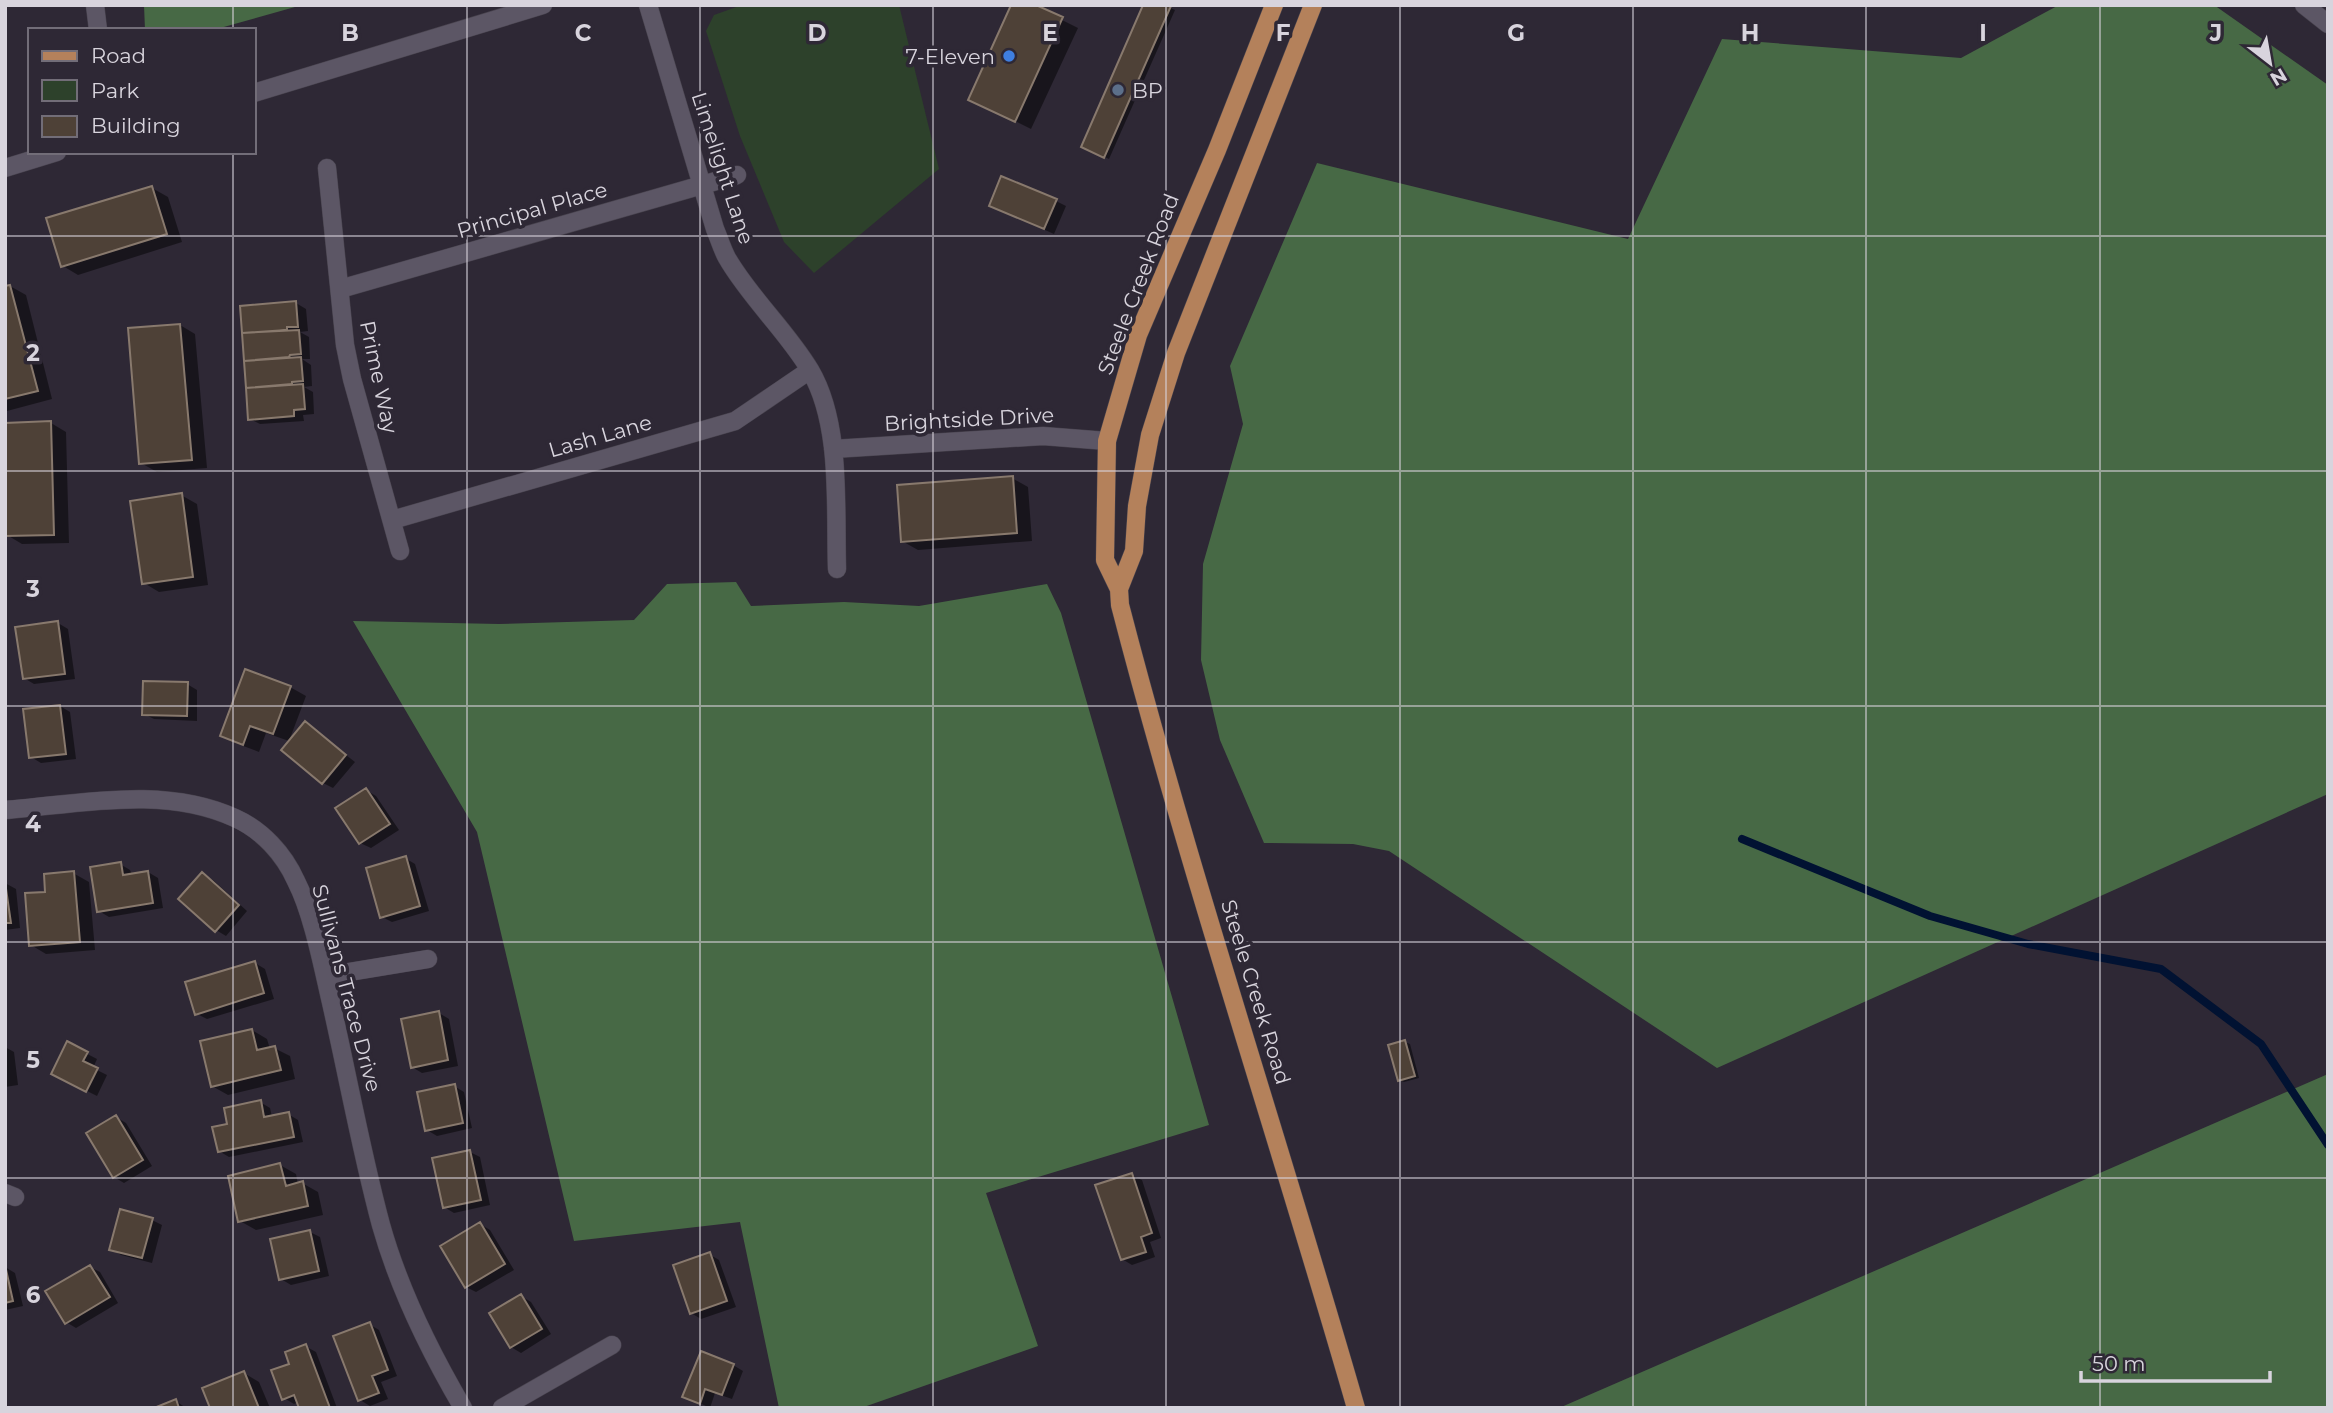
<svg xmlns="http://www.w3.org/2000/svg" width="2333" height="1413" font-family="Montserrat,sans-serif">
	<style>
		.green { fill: #2d412b }
		.forest { fill: #476945 }
		.shadow { fill: #0007 }
		.lines { fill: none; stroke-linecap: round; stroke-linejoin: round }
		.stream { stroke: #011232; stroke-width: 8 }
		.building { fill: #4e4137; stroke: #88796d; stroke-width: 2 }
		.minor-casing { stroke: #48434e; stroke-width: 19 }
		.tertiary-casing { stroke: #48434e; stroke-width: 19 }
		.primary-casing { stroke: #48434e; stroke-width: 19 }
		.minor { stroke: #5c5665; stroke-width: 18 }
		.tertiary { stroke: #5c5665; stroke-width: 18 }
		.primary { stroke: #b4815b; stroke-width: 18 }
		.grid { fill: none; stroke: #d8d4dd; stroke-width: 2; stroke-opacity: 0.55 }
		.shop-dot { fill: #3f7fe0; stroke: #2e2835; stroke-width: 2.5 }
		.service-dot { fill: #5c6f8a; stroke: #2e2835; stroke-width: 2.5 }
		.labels { text-anchor: middle; dominant-baseline: central; stroke-width: 7; stroke-linejoin: round; paint-order: stroke }
		.poi-label { font-size: 21px; fill: #d8d4dd; stroke: #2e2835; text-anchor: end }
		.street-label { font-size: 21px; fill: #d8d4dd; stroke: #2e2835 }
		.grid-label { font-size: 23px; text-anchor: middle; font-weight: bold; fill: #d8d4dd; stroke: #2e2835; stroke-width: 7; stroke-linejoin: round; paint-order: stroke }
	</style>
	<rect width="100%" height="100%" fill="#2e2835"/>
	<!-- green -->
	<path class="green" d="M 742,5 L 899,5 L 939,169 L 814,273 L 784,242 L 740,136 L 706,31 L 714,15 Z"/>
	<!-- forest -->
	<path class="forest" d="M 144,5 L 302,5 L 213,30 L 145,30 Z
		M 2059,5 L 2214,5 L 2328,85 L 2328,794 L 1717,1068 L 1389,851 L 1353,844 L 1264,843 L 1220,740 L 1201,660 L 1203,564 L 1243,424 L 1230,366 L 1317,163 L 1628,239 L 1722,39 L 1961,58 Z
		M 736,582 L 751,606 L 844,602 L 919,606 L 1047,584 L 1061,613 L 1209,1125 L 986,1193 L 1038,1346 L 861,1408 L 779,1408 L 740,1222 L 574,1241 L 477,832 L 353,621 L 499,624 L 634,620 L 667,584 Z
		M 2328,1074 L 2328,1408 L 1559,1408 Z"/>
	<!-- shadow -->
	<path class="shadow" d="M 1032,5 L 1078,28 L 1031,129 L 970,99 Z
		M 1145,5 L 1164,5 L 1175,10 L 1109,159 L 1087,149 Z
		M 152,188 L 168,197 L 182,242 L 78,275 L 63,266 Z
		M 1056,201 L 1066,206 L 1054,234 L 991,206 Z
		M 10,286 L 26,295 L 52,399 L 7,411 L 5,288 Z
		M 296,303 L 306,309 L 308,331 L 300,332 L 309,337 L 310,359 L 302,359 L 311,365 L 312,386 L 304,387 L 313,392 L 314,414 L 303,415 L 304,421 L 260,424 L 250,419 L 242,308 Z
		M 180,325 L 195,334 L 207,468 L 157,472 L 141,463 Z
		M 51,423 L 66,432 L 69,543 L 22,544 L 7,535 Z
		M 1012,478 L 1028,487 L 1032,541 L 918,550 L 902,541 Z
		M 181,495 L 197,504 L 208,585 L 159,592 L 144,583 Z
		M 58,623 L 68,629 L 75,679 L 34,684 L 24,678 Z
		M 187,684 L 197,690 L 197,721 L 154,719 L 144,714 Z
		M 290,687 L 306,696 L 289,741 L 266,733 L 259,752 L 238,744 L 223,736 Z
		M 60,706 L 70,712 L 76,759 L 41,763 L 31,757 Z
		M 306,724 L 355,762 L 333,788 L 323,783 Z
		M 366,790 L 376,796 L 399,830 L 371,848 L 360,843 Z
		M 405,858 L 415,864 L 429,911 L 392,922 L 382,917 Z
		M 120,864 L 130,870 L 132,875 L 148,872 L 158,878 L 163,908 L 109,917 L 99,911 Z
		M 73,873 L 89,882 L 95,950 L 46,954 L 31,945 L 47,893 Z
		M 203,875 L 213,880 L 247,911 L 226,936 L 216,930 Z
		M 5,883 L 16,889 L 20,928 L 5,930 Z
		M 255,963 L 265,969 L 274,999 L 207,1019 L 197,1014 Z
		M 439,1013 L 449,1019 L 458,1066 L 422,1073 L 412,1067 Z
		M 252,1030 L 267,1039 L 270,1049 L 274,1048 L 290,1056 L 295,1079 L 228,1095 L 212,1086 Z
		M 1405,1042 L 1410,1044 L 1419,1078 L 1404,1082 L 1399,1080 Z
		M 68,1044 L 97,1059 L 93,1068 L 107,1075 L 97,1096 L 63,1079 Z
		M 5,1047 L 14,1052 L 18,1085 L 5,1087 Z
		M 454,1086 L 464,1092 L 472,1128 L 437,1136 L 427,1130 Z
		M 260,1102 L 270,1108 L 272,1117 L 288,1114 L 298,1120 L 303,1142 L 229,1157 L 219,1151 L 229,1125 Z
		M 116,1117 L 126,1123 L 152,1166 L 124,1183 L 114,1177 Z
		M 470,1152 L 480,1157 L 490,1205 L 454,1213 L 444,1207 Z
		M 280,1165 L 296,1174 L 298,1184 L 302,1183 L 318,1192 L 323,1215 L 256,1230 L 240,1221 Z
		M 1131,1175 L 1142,1180 L 1161,1238 L 1150,1242 L 1155,1257 L 1132,1265 L 1122,1259 Z
		M 152,1220 L 162,1225 L 152,1263 L 121,1255 L 111,1249 Z
		M 480,1224 L 490,1230 L 514,1270 L 476,1292 L 466,1287 Z
		M 310,1232 L 320,1237 L 329,1276 L 291,1285 L 281,1279 Z
		M 709,1254 L 719,1260 L 736,1307 L 701,1319 L 691,1313 Z
		M 5,1267 L 15,1273 L 23,1306 L 5,1310 Z
		M 90,1267 L 100,1272 L 118,1303 L 76,1328 L 66,1322 Z
		M 521,1296 L 531,1302 L 551,1334 L 521,1353 L 511,1347 Z
		M 369,1324 L 379,1330 L 397,1376 L 381,1382 L 388,1399 L 370,1406 L 360,1400 Z
		M 305,1346 L 316,1352 L 337,1408 L 300,1408 L 298,1402 L 294,1404 L 284,1398 L 292,1365 Z
		M 733,1365 L 743,1371 L 732,1399 L 715,1393 L 710,1408 L 685,1396 Z
		M 244,1373 L 259,1382 L 270,1408 L 212,1408 Z
		M 176,1401 L 186,1408 L 158,1408 Z"/>
	<g class="lines">
		<!-- stream -->
		<path class="stream" d="M 1742,839 L 1930,916 L 2028,944 L 2161,969 L 2261,1044 L 2328,1145"/>
	</g>
	<!-- building -->
	<path class="building" d="M 1011,5 L 1036,5 L 1063,17 L 1015,122 L 968,100 Z
		M 1143,5 L 1171,6 L 1104,158 L 1081,147 Z
		M 1001,176 L 1057,199 L 1044,229 L 989,206 Z
		M 152,186 L 167,234 L 61,267 L 46,218 Z
		M 10,285 L 38,391 L 5,399 L 5,286 Z
		M 296,301 L 298,327 L 287,327 L 287,330 L 242,333 L 240,306 Z
		M 180,324 L 192,460 L 139,464 L 128,328 Z
		M 299,330 L 301,354 L 290,355 L 289,357 L 244,361 L 242,333 Z
		M 301,357 L 303,381 L 292,382 L 292,384 L 246,388 L 244,361 Z
		M 303,384 L 305,409 L 294,410 L 294,416 L 248,420 L 246,388 Z
		M 51,421 L 54,535 L 5,536 L 5,423 Z
		M 1013,476 L 1017,533 L 901,542 L 897,485 Z
		M 182,493 L 193,577 L 142,584 L 130,501 Z
		M 58,621 L 65,674 L 23,679 L 15,627 Z
		M 245,669 L 291,686 L 273,734 L 250,726 L 243,745 L 220,736 Z
		M 143,681 L 188,682 L 187,716 L 142,715 Z
		M 60,705 L 66,754 L 29,758 L 23,709 Z
		M 305,721 L 346,755 L 322,784 L 281,750 Z
		M 366,788 L 390,824 L 359,844 L 335,808 Z
		M 406,856 L 420,906 L 380,918 L 366,868 Z
		M 121,862 L 123,875 L 148,871 L 153,903 L 97,912 L 90,867 Z
		M 74,871 L 80,942 L 29,946 L 25,893 L 45,892 L 44,874 Z
		M 202,872 L 239,905 L 215,932 L 178,899 Z
		M 5,882 L 11,923 L 5,923 Z
		M 255,961 L 264,993 L 195,1015 L 185,982 Z
		M 439,1011 L 448,1060 L 411,1068 L 401,1019 Z
		M 252,1029 L 257,1050 L 275,1046 L 281,1070 L 211,1087 L 200,1041 Z
		M 1405,1040 L 1415,1076 L 1398,1081 L 1388,1045 Z
		M 67,1041 L 88,1052 L 83,1061 L 98,1068 L 86,1092 L 51,1074 Z
		M 455,1084 L 463,1123 L 425,1131 L 417,1092 Z
		M 261,1100 L 264,1117 L 289,1112 L 294,1137 L 218,1152 L 212,1127 L 227,1124 L 224,1108 Z
		M 116,1115 L 143,1160 L 113,1178 L 86,1133 Z
		M 470,1150 L 481,1200 L 443,1208 L 432,1158 Z
		M 280,1163 L 286,1186 L 303,1181 L 308,1206 L 238,1222 L 228,1176 Z
		M 1132,1173 L 1152,1233 L 1141,1237 L 1146,1252 L 1121,1260 L 1095,1185 Z
		M 120,1209 L 153,1218 L 142,1258 L 109,1250 Z
		M 480,1222 L 505,1264 L 465,1288 L 440,1246 Z
		M 310,1230 L 319,1271 L 279,1280 L 270,1239 Z
		M 710,1252 L 727,1301 L 690,1314 L 673,1265 Z
		M 5,1265 L 13,1301 L 5,1303 Z
		M 90,1265 L 110,1297 L 65,1324 L 45,1291 Z
		M 521,1294 L 542,1329 L 510,1348 L 489,1313 Z
		M 370,1322 L 388,1370 L 372,1376 L 379,1393 L 358,1401 L 333,1336 Z
		M 306,1344 L 330,1408 L 299,1408 L 294,1395 L 282,1400 L 271,1370 L 289,1364 L 285,1352 Z
		M 701,1351 L 734,1364 L 722,1395 L 705,1389 L 700,1404 L 682,1397 Z
		M 244,1371 L 259,1408 L 210,1408 L 202,1388 Z
		M 176,1399 L 179,1408 L 154,1408 Z"/>
	<g class="lines">
		<!-- minor casing -->
		<g class="minor-casing">
			<path id="minor" d="M 95,5 L 98,30
				M 648,5 L 715,229 C 719,238 722,249 727,258 C 750,298 786,330 810,370 C 842,424 835,507 837,569
				M 2304,5 L 2328,24
				M 327,168 L 345,345 L 352,379 L 400,551
				M 340,289 L 737,175
				M 833,449 L 1043,436 L 1107,441
				M 392,520 L 735,421 L 810,370
				M 5,810 C 80,804 164,785 235,818 C 262,830 284,854 296,881 C 312,912 322,963 330,998 C 347,1072 361,1151 381,1225 C 399,1289 429,1350 463,1408
				M 325,976 L 428,959
				M 5,1193 L 15,1197
				M 502,1408 L 612,1345"/>
		</g>
		<!-- tertiary casing -->
		<g class="tertiary-casing">
			<path id="tertiary" d="M 254,93 L 543,5
				M 5,168 L 57,152"/>
		</g>
		<!-- primary casing -->
		<g class="primary-casing">
			<path id="primary" d="M 1313,5 L 1176,353 L 1150,435 L 1137,506 L 1134,551 L 1119,589 L 1120,605 C 1190,875 1279,1140 1356,1408
				M 1119,589 L 1105,560 L 1107,441 L 1138,335 L 1217,150 L 1274,5"/>
		</g>
		<!-- minor -->
		<use href="#minor" class="minor"/>
		<!-- tertiary -->
		<use href="#tertiary" class="tertiary"/>
		<!-- primary -->
		<use href="#primary" class="primary"/>
	</g>
	<!-- grid -->
	<path class="grid" d="M 233,5 L 233,30M 467,5 L 467,1408M 700,5 L 700,1408M 933,5 L 933,1408M 1166,5 L 1166,1408M 1400,5 L 1400,1408M 1633,5 L 1633,1408M 1866,5 L 1866,1408M 2100,5 L 2100,1408M 233,152 L 233,1408M 5,236 L 2328,236M 5,471 L 2328,471M 5,706 L 2328,706M 5,942 L 2328,942M 5,1178 L 2328,1178"/>
	<!-- markers -->
	<circle class="shop-dot" cx="1009" cy="56" r="7"/>
	<circle class="service-dot" cx="1118" cy="90" r="7"/>
	<g class="labels">
		<!-- poi labels -->
		<g class="poi-label">
			<text x="995" y="56">7-Eleven</text>
			<text x="1132" y="90" text-anchor="start">BP</text>
		</g>
		<!-- street labels -->
		<g class="street-label">
			<text transform="translate(723 168) rotate(72)">Limelight Lane</text>
			<text transform="translate(532 210) rotate(-16)">Principal Place</text>
			<text transform="translate(1138 284) rotate(-69)">Steele Creek Road</text>
			<text transform="translate(379 377) rotate(78)">Prime Way</text>
			<text transform="translate(969 419) rotate(-3)">Brightside Drive</text>
			<text transform="translate(600 436) rotate(-16)">Lash Lane</text>
			<text transform="translate(347 988) rotate(75)">Sullivans Trace Drive</text>
			<text transform="translate(1256 992) rotate(73)">Steele Creek Road</text>
		</g>
	</g>
	<g class="grid-label">
		<text x="350" y="41">B</text>
		<text x="583" y="41">C</text>
		<text x="817" y="41">D</text>
		<text x="1050" y="41">E</text>
		<text x="1283" y="41">F</text>
		<text x="1516" y="41">G</text>
		<text x="1750" y="41">H</text>
		<text x="1983" y="41">I</text>
		<text x="2216" y="41">J</text>
		<text x="33" y="361">2</text>
		<text x="33" y="597">3</text>
		<text x="33" y="832">4</text>
		<text x="33" y="1068">5</text>
		<text x="33" y="1303">6</text>
	</g>
	<!-- border -->
	<rect width="2333" height="1413" fill="none" stroke="#d8d4dd" stroke-width="14"/>
	<!-- legend -->
	<rect x="28" y="28" width="228" height="126" fill="#2e2835" stroke="#726d78" stroke-width="2"/>
	<rect x="42" y="51" width="35" height="10" fill="#b4815b" stroke="#726d78" stroke-width="2"/>
	<text x="91" y="63" font-size="21" fill="#d8d4dd">Road</text>
	<rect x="42" y="80" width="35" height="21" fill="#2d412b" stroke="#726d78" stroke-width="2"/>
	<text x="91" y="98" font-size="21" fill="#d8d4dd">Park</text>
	<rect x="42" y="116" width="35" height="21" fill="#4e4137" stroke="#726d78" stroke-width="2"/>
	<text x="91" y="133" font-size="21" fill="#d8d4dd">Building</text>
	<!-- north arrow -->
	<g transform="translate(2270 63) rotate(149)" stroke="#2e2835" stroke-width="5" paint-order="stroke">
	<path d="M0-5L12 26L0 18L-12 26Z" fill="#d8d4dd"/>
	<text y="-10" font-size="19" font-weight="bold" text-anchor="middle" fill="#d8d4dd">N</text>
	</g>
	<!-- scale -->
	<path d="M2081 1371v10h189v-10" fill="none" stroke="#d8d4dd" stroke-width="3.5"/>
	<text x="2092" y="1371" font-size="21" fill="#d8d4dd" stroke="#2e2835" stroke-width="5" paint-order="stroke">50 m</text>
</svg>
